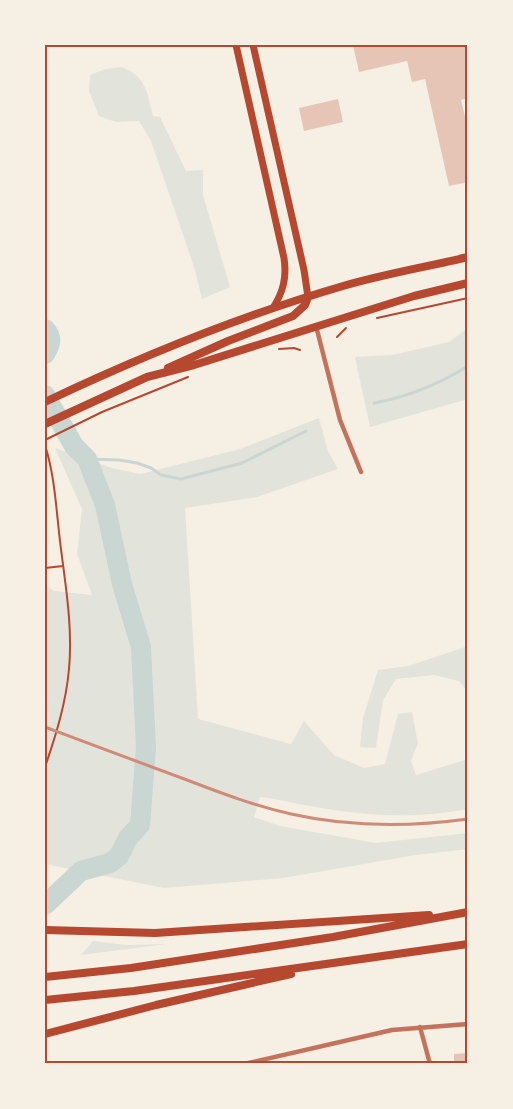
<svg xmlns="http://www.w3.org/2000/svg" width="513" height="1109" font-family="'Roboto Serif',serif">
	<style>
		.green { fill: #e2e4dc }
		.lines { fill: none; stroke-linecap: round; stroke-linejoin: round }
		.stream { stroke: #c9d6d2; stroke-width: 3 }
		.river { stroke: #c9d6d2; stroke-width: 20 }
		.building { fill: #e6c5b7 }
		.path { stroke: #b5482f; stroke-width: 2 }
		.minor { stroke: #c5725c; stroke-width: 4.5 }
		.secondary { stroke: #b5482f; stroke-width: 7 }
		.primary { stroke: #b5482f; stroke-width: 8 }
		.motorway { stroke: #b5482f; stroke-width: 8 }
		.rail { stroke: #cf8b77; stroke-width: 3 }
		.neatline { fill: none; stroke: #b5482f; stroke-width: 2 }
	</style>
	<rect width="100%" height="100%" fill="#f6efe4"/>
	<!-- green -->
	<path class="green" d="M 122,67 C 147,77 147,93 153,116 L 160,117 L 186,171 L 203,170 L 203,195 L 230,287 L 202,299 L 194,267 L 151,141 L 139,121 L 116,122 L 99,116 L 89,91 L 90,75 L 105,69 Z
		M 468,328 L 468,399 L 370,427 L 355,357 L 392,355 L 449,342 Z
		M 319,418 L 328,451 L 338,469 L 257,497 L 185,508 L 198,719 L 291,744 L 304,721 L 334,755 L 364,768 L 385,764 L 398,714 L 412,712 L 418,743 L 411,761 L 416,775 L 468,759 L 468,809 C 418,819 365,816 315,807 C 296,804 279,799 260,797 L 254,817 L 280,826 L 376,843 L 468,833 L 468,849 L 416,855 L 283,878 L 164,888 L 45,864 L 45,585 L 54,591 L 92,595 L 77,554 L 82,509 L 55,448 L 112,468 L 140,474 L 240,449 Z
		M 468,646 L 468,692 L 459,681 L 434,675 L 396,679 L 383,700 L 376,748 L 360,747 L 363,718 L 378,670 L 408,666 Z
		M 93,941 L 126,945 L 167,944 L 81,955 Z"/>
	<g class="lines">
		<!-- stream -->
		<path class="stream" d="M 374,403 C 408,397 439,384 468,366
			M 87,459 L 119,460 L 137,463 L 151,468 L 161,475 L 181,479 L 242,463 L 306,431"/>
		<!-- river -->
		<path class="river" d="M 45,329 C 53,338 51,344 45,354
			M 45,395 L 74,446 L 87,459 L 105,505 L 122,584 L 141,647 L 146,747 L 140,825 L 128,838 L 119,856 L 110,863 L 81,871 L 45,905"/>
	</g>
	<!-- building -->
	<path class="building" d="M 353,45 L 468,45 L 468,98 L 461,100 L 468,129 L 468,182 L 449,186 L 425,79 L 412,82 L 407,61 L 359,72 Z
		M 338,99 L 343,122 L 304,131 L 299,108 Z
		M 468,1053 L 468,1064 L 454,1064 L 454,1054 Z"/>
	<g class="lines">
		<!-- path -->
		<path class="path" d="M 377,318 L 468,298
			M 337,337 L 346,328
			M 279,349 L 294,348 L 300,350
			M 45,440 L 102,412 L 188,377
			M 45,445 C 55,477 56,508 60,541 C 65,583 73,626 69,669 C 66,703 56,735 45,767
			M 45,568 L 63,566"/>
		<!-- minor -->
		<path class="minor" d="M 316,326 L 340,420 L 361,472
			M 420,1027 L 430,1064
			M 244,1064 L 392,1030 L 468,1024"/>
		<!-- secondary -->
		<path class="secondary" d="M 236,45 L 284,258 C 287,278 283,292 273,308
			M 253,45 L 304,270 L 308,297"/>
		<!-- primary -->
		<path class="primary" d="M 168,368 L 228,341 L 293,316 L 305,305 L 308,297
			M 45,402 C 142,356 240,316 343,286 C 384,274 426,267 468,257
			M 45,424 L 147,377 L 194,365 L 414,296 L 468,283"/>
		<!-- motorway -->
		<path class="motorway" d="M 45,930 L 155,933 L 429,915
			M 45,977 L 131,968 L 333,937 L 468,912
			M 45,1000 L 134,991 L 468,944
			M 45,1034 L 156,1005 L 291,974"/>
		<!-- rail -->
		<path class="rail" d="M 45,727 C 92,745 139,762 187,780 C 221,793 255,806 291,814 C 349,827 409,827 468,819"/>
	</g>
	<!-- border -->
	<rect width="513" height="1109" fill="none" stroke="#f6efe4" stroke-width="93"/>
	<rect x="46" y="46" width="420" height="1016" class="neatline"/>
</svg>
